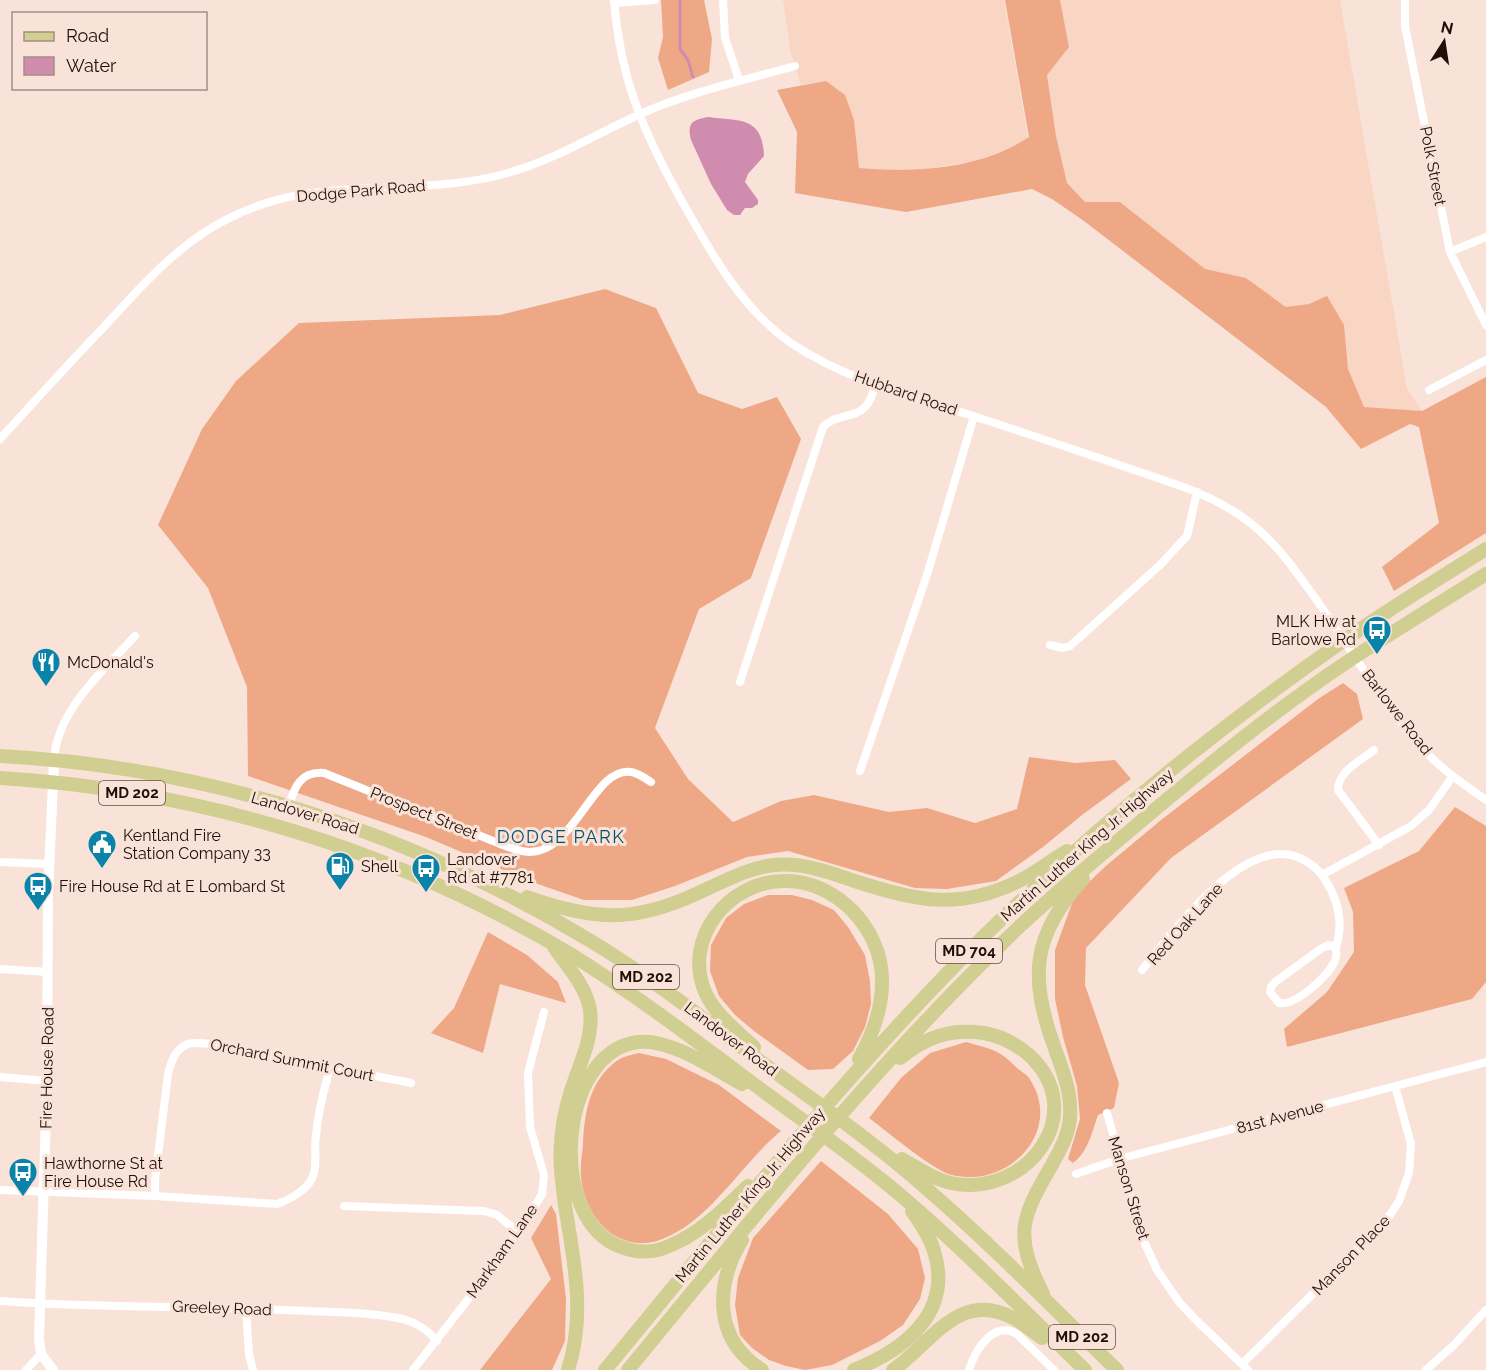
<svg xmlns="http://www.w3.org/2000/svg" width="1486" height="1370" font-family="Raleway,sans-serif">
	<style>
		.built { fill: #f9d5c3 }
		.forest { fill: #eea886 }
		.water { fill: #d08caf }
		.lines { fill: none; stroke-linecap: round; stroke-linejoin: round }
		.stream { stroke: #d08caf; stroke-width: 3 }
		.minor { stroke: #fff; stroke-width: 8 }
		.tertiary { stroke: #fff; stroke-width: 10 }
		.primary { stroke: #d0ce91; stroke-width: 14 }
		.labels { text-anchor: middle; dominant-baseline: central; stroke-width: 6; stroke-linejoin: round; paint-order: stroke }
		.shield { fill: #f9e3d9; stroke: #624f46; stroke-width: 1.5 }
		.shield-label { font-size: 15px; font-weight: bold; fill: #210f07 }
		.street-label { font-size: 16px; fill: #210f07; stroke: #f9e3d9 }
		.poi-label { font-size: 16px; fill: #210f07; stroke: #f9e3d9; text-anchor: start }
		.neighbourhood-label { font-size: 18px; letter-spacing: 1.5px; fill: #00536d; stroke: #f9e3d9 }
	</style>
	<rect width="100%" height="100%" fill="#f9e3d9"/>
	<!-- built -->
	<path class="built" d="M 783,0 L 1004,0 L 1028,138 L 1015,147 L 970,162 L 924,169 L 887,170 L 858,168 L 854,120 L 826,81 L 801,85 L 791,53 Z
		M 1060,0 L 1340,0 L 1407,389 L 1422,411 L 1363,407 L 1348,369 L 1344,325 L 1309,304 L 1287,307 L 1246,278 L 1205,270 L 1121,202 L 1085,202 L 1067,183 L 1056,136 L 1047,75 L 1069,47 Z"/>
	<!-- forest -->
	<path class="forest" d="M 661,0 L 704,0 L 712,39 L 709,72 L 668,90 L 658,58 L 663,37 Z
		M 1005,0 L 1060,0 L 1069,47 L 1047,75 L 1056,136 L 1067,183 L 1085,202 L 1120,202 L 1205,269 L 1246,278 L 1286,307 L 1309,304 L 1327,296 L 1344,325 L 1348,369 L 1364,407 L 1422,411 L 1486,377 L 1486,533 L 1394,591 L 1382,567 L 1439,523 L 1419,427 L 1410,424 L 1361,449 L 1326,407 L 1084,221 L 1052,199 L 1032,189 L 906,212 L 795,193 L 797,132 L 777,90 L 826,81 L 845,95 L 854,120 L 859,168 C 915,173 981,169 1029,137 Z
		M 605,289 L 656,308 L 698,393 L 742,409 L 777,397 L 801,439 L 751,578 L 699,609 L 655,728 L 688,779 L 733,822 L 781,801 L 814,795 L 889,812 L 927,808 L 975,823 L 1017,809 L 1029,757 L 1076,763 L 1115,760 L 1131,779 L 1082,815 L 1043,847 L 996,881 L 947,889 L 915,888 L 788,851 L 747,857 L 675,886 L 632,900 L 584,900 L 532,882 L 426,837 L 248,776 L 247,687 L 208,588 L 158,525 L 202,429 L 236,381 L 299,323 L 500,315 Z
		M 1343,683 L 1357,694 L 1363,719 L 1171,858 L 1086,948 L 1085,985 L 1119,1083 L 1114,1108 L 1098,1115 C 1092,1132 1088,1152 1073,1163 L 1068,1159 L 1080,1119 L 1077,1086 L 1063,1037 L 1055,999 L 1055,950 L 1075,895 L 1107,865 L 1161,820 L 1318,699 Z
		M 1455,807 L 1486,826 L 1486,982 L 1472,999 L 1287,1047 L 1284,1029 L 1327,992 L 1354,952 L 1353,912 L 1344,888 L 1419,851 Z
		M 768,895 L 792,895 L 812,900 L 834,910 L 848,927 L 865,955 L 870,981 L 871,1004 L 865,1027 L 853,1051 L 833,1069 L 808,1070 L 754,1031 L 735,1015 L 719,996 L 710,971 L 711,945 L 726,918 L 744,904 Z
		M 488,932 L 527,955 L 558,982 L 566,1003 L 500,984 L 483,1053 L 431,1033 L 454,1008 Z
		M 966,1042 C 976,1045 987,1047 997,1052 C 1005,1056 1012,1063 1018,1069 C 1022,1072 1026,1074 1029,1078 C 1065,1131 1008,1189 952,1175 C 932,1170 887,1131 869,1118 L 901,1078 L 930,1053 Z
		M 639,1053 L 666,1059 L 719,1085 L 781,1131 C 744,1161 713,1216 669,1236 C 651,1245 635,1246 617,1237 C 596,1226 583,1200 581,1177 C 580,1166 582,1155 583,1145 C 584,1115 589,1083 614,1063 C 620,1057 631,1055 639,1053 Z
		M 821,1161 L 888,1214 L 918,1249 L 925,1278 L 920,1299 L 903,1325 L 880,1341 L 832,1365 L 805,1370 L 786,1366 L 769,1360 L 752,1348 L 740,1335 L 735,1305 L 738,1278 L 753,1238 Z
		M 551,1205 L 556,1214 L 566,1299 L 565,1341 L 552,1370 L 480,1370 L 551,1279 L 531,1238 Z"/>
	<!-- water -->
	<path class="water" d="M 708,117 C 739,121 763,116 764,156 L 748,174 L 745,182 L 758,200 L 758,204 L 752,208 L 745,208 L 740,215 L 734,215 L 727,210 L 711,184 L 691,140 C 687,123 692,120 708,117 Z"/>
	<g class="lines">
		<!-- stream -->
		<path class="stream" d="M 680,0 L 680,49 L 688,60 L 693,77"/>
		<!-- minor -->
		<path class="minor" d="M 614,0 C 620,77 642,129 679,196 C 709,249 740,308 791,343 C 844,379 908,395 967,414 C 1038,437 1108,461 1178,485 C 1209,496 1237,510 1261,532 C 1283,552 1299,576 1316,599 C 1348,645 1377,694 1413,738 C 1433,763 1460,782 1486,800
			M 723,0 L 725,38 L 739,80
			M 1405,0 L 1405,26 L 1450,252 L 1486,325
			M 614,3 L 655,0
			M 1450,252 L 1486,237
			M 1429,390 L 1486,360
			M 0,439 C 34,402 68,364 103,328 C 164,261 209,210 304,194 C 372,183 441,192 508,173 C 554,160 595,135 638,115 C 689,92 742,81 795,66
			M 1050,645 L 1063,648 L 1070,646 L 1160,565 L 1187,536 L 1197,492
			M 740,682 L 823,427 C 836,413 855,419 866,406 C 871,401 873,391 876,384
			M 1374,750 C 1360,761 1338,771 1338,790 L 1379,845
			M 54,760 C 57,710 103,671 135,636
			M 860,771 L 927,575 L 974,416
			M 289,806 C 294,787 301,771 324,773 L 508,847 C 515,849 523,852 530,852 C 575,852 594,766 631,772 C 638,773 645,778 651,782
			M 0,862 L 50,864
			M 1322,875 L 1411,826 L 1429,810 L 1453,776
			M 1329,945 L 1336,947 C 1336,952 1337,956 1335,961 C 1328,976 1296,1006 1279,1003 L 1270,992 L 1271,987 L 1275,982 L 1322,948 Z
			M 0,969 L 48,972
			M 1142,970 C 1173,933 1243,833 1300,858 C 1309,862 1318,869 1324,878 C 1338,899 1344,922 1336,947
			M 0,1077 L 47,1081
			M 1107,1113 L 1142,1237 L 1157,1270 L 1179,1302 L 1195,1319 L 1248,1370
			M 1076,1174 L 1119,1159 L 1486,1062
			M 0,1190 L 155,1196 L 277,1204 C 291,1199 310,1189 314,1173 C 317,1161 314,1147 316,1136 C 318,1112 324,1090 330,1068
			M 155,1196 L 155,1180 L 168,1074 C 171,1062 175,1049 188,1044 C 204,1038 290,1060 311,1064 C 344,1071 378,1076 411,1083
			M 344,1206 L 484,1211 L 497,1215 L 518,1232
			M 0,1301 C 94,1308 189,1306 284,1310 C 323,1312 365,1311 403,1319 C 417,1323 428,1330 437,1341
			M 246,1308 L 249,1354 L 253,1370
			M 1242,1364 L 1354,1253 L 1390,1215 L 1399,1201 L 1409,1173 L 1411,1144 L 1395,1086
			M 26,1370 L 41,1354
			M 413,1370 L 484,1279 L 531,1213 L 542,1194 L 544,1175 L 530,1127 L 528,1073 L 544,1012
			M 969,1370 C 975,1350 995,1318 1018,1335 L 1054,1370
			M 1426,1370 L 1454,1345 L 1486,1310"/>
		<!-- tertiary -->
		<path class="tertiary" d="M 53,1370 L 41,1354 L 39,1339 L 47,1081 L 48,894 L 54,760"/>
		<!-- primary -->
		<path class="primary" d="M 0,756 C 209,767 410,832 589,940 C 649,976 704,1019 760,1061 C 817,1103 874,1142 927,1189 C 993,1246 1054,1309 1117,1370
			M 0,778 C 201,790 399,851 572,955 C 631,992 687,1034 743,1076 C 797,1117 854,1155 905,1199 C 968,1253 1026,1313 1085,1370
			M 527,897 C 594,920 632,924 698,893 C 723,882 747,868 774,865 C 804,862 831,873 858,882 C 916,901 959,910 1017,882 C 1034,874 1050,861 1067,851
			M 554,947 C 567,966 586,986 590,1010 C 594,1039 578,1067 570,1094 C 565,1110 562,1127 561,1143 C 559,1166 563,1189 566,1212 C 575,1265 585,1317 568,1370
			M 754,1047 C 737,1031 716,1015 706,994 C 681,939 729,880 786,881 C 836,881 881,928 882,978 C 883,1008 873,1034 859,1059
			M 900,1058 C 926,1037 951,1028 984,1033 C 1001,1036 1016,1044 1029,1055 C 1092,1113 1026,1199 951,1183 C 933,1179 918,1168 902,1159
			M 742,1084 C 714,1069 670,1038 638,1042 C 558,1052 546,1220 621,1247 C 637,1253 654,1253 669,1246 C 700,1234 725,1208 748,1186
			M 742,1240 C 715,1285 713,1339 762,1370
			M 1043,1294 C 1013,1234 1021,1218 1053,1163 C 1061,1148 1069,1134 1070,1117 C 1072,1092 1062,1069 1054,1046 C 1029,977 1032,935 1083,879
			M 605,1370 C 726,1223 846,1074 981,939 C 1092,830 1215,730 1343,641 C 1389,609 1438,579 1486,549
			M 628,1370 C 753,1218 876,1063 1019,927 C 1058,890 1099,857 1140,822 C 1209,764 1280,706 1356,656 C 1399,628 1443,601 1486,574
			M 854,1370 C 906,1349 953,1312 934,1251 C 930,1236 920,1223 912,1211
			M 893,1370 C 932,1343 959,1288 1015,1319 C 1024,1324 1033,1332 1042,1338"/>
	</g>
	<!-- icons -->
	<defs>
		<g id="bus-pin" transform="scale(1.5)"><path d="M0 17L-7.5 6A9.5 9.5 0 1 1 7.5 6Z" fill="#0a83a8" stroke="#f9e3d9"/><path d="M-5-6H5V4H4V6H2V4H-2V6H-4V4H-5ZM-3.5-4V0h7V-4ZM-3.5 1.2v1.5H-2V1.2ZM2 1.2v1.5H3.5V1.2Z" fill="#fff"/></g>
		<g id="restaurant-pin" transform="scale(1.5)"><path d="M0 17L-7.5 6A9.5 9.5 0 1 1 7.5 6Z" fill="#0a83a8" stroke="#f9e3d9"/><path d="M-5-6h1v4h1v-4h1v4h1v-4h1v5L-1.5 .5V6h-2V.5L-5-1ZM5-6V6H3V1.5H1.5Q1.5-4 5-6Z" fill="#fff"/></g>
		<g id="civic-pin" transform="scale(1.5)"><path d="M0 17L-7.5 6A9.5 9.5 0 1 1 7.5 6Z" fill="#0a83a8" stroke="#f9e3d9"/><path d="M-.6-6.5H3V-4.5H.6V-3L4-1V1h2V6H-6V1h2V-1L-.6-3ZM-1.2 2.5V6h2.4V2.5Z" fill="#fff"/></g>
		<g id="fuel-pin" transform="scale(1.5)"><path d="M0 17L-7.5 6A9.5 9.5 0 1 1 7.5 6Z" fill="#0a83a8" stroke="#f9e3d9"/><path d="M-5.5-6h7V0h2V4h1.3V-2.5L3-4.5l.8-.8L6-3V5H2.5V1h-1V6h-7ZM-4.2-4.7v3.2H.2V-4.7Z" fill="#fff"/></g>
	</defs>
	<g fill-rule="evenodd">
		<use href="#bus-pin" x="1377" y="630"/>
		<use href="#restaurant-pin" x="46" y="662"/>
		<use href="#civic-pin" x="102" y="844"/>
		<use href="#fuel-pin" x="340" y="866"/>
		<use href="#bus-pin" x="426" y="868"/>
		<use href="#bus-pin" x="38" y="886"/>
		<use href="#bus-pin" x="23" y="1172"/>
	</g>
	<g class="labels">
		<!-- shield labels -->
		<g class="shield">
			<rect x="99" y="781" width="66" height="24" rx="4.5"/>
			<rect x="936" y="939" width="66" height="24" rx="4.5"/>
			<rect x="613" y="965" width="66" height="24" rx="4.5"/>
			<rect x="1049" y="1325" width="66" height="24" rx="4.5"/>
		</g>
		<g class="shield-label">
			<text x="132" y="793">MD 202</text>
			<text x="969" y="951">MD 704</text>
			<text x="646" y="977">MD 202</text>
			<text x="1082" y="1337">MD 202</text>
		</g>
		<!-- street labels -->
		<g class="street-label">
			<text transform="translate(1433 166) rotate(79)">Polk Street</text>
			<text transform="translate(361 191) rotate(-5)">Dodge Park Road</text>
			<text transform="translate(906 393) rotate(19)">Hubbard Road</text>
			<text transform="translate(1397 712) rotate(52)">Barlowe Road</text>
			<text transform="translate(305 813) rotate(17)">Landover Road</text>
			<text transform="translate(424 813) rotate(22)">Prospect Street</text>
			<text transform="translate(1087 845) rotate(-41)">Martin Luther King Jr. Highway</text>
			<text transform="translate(1185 924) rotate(-48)">Red Oak Lane</text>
			<text transform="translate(731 1039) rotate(37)">Landover Road</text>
			<text transform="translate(292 1060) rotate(11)">Orchard Summit Court</text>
			<text transform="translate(47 1068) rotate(-89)">Fire House Road</text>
			<text transform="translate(1280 1117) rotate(-15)">81st Avenue</text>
			<text transform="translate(1129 1188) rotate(73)">Manson Street</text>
			<text transform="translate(750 1195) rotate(-50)">Martin Luther King Jr. Highway</text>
			<text transform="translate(502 1251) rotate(-55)">Markham Lane</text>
			<text transform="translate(1351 1255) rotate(-46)">Manson Place</text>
			<text transform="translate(222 1308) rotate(2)">Greeley Road</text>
		</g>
		<!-- poi labels -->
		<g class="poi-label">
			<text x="1356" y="621" text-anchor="end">MLK Hw at<tspan x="1356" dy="18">Barlowe Rd</tspan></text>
			<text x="67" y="662">McDonald's</text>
			<text x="123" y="835">Kentland Fire<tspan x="123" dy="18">Station Company 33</tspan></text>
			<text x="447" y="859">Landover<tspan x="447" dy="18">Rd at #7781</tspan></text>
			<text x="361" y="866">Shell</text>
			<text x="59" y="886">Fire House Rd at E Lombard St</text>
			<text x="44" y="1163">Hawthorne St at<tspan x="44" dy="18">Fire House Rd</tspan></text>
		</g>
		<!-- neighbourhood labels -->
		<g class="neighbourhood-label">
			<text x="561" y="836">DODGE PARK</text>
		</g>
	</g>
	<!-- legend -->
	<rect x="12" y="12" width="195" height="78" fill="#f9e3d9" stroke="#a38e85" stroke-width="1.5"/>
	<rect x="24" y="32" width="30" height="9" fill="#d0ce91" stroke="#a38e85" stroke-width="1.5"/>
	<text x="66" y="42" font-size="18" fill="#210f07">Road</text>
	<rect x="24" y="57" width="30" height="18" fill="#d08caf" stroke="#a38e85" stroke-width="1.5"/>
	<text x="66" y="72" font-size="18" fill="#210f07">Water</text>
	<!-- north arrow -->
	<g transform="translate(1444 42) rotate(12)" stroke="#f9e3d9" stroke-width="4.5" paint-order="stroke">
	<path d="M0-4.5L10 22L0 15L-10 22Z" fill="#210f07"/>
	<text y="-9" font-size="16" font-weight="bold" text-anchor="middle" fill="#210f07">N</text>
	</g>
</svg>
